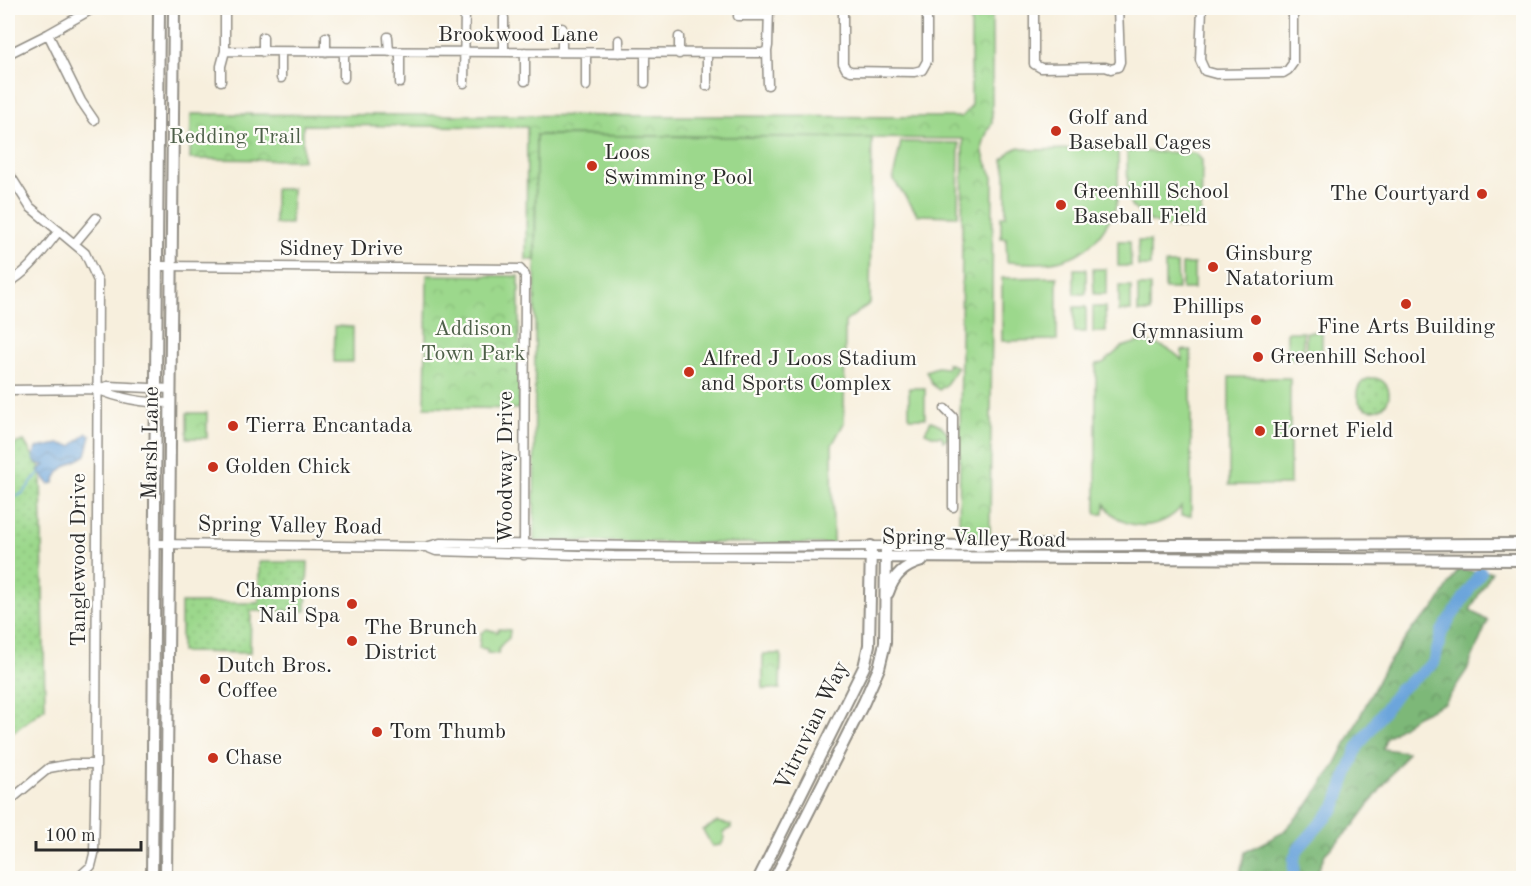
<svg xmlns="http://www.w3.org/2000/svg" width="1531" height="886" font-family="'Old Standard TT',serif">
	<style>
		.grass { fill: url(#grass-dots); stroke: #64825c; stroke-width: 1.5 }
		.forest { fill: url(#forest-crowns); stroke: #547252; stroke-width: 1.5 }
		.park { fill: url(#park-crowns); stroke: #64825c; stroke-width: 1.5 }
		.pitch { fill: #9cd88c; stroke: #64825c; stroke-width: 1.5 }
		.water { fill: url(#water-waves); stroke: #4c6883; stroke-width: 1.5 }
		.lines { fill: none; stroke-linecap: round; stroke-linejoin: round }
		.stream { stroke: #6ca5db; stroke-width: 2 }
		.river { stroke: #6ca5db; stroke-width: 12 }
		.minor-casing { stroke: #918d84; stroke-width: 11 }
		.major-casing { stroke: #918d84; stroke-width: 14 }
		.minor { stroke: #fff; stroke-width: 8 }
		.major { stroke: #fff; stroke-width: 10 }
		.poi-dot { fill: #c8321e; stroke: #fdfcf7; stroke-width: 2 }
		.labels { text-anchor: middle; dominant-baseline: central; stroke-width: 4.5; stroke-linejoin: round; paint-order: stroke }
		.street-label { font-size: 22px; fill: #2b2b2b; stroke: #fdfcf7 }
		.poi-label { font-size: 22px; fill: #2b2b2b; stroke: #fdfcf7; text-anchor: start }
		.park-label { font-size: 22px; fill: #4d5f48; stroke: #fdfcf7 }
	</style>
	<defs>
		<pattern id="grass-dots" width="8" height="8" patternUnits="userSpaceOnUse" patternTransform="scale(1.5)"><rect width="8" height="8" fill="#9cd88c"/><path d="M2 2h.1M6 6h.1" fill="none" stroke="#87ba79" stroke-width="1.8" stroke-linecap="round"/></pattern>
		<pattern id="forest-crowns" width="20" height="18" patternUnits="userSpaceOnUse" patternTransform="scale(1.5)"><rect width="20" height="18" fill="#7db878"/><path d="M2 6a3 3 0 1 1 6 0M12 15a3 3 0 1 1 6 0" fill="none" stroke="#679663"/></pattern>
		<pattern id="park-crowns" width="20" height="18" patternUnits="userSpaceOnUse" patternTransform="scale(1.5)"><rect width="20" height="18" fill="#9cd88c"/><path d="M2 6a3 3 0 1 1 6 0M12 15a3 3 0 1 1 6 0" fill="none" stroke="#87ba79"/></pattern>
		<pattern id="water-waves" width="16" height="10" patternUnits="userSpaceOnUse" patternTransform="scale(1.5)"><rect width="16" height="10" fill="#6ca5db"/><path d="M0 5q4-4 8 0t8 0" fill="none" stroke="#5987b2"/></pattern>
	</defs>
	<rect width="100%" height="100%" fill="#fdfcf7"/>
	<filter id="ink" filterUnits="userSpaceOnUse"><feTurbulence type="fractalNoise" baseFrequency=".0167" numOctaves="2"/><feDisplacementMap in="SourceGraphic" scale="12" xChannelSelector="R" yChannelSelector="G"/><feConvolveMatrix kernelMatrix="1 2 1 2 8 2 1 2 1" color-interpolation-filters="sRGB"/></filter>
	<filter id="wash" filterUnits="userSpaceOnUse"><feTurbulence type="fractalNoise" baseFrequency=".008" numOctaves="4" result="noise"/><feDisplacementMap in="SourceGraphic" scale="24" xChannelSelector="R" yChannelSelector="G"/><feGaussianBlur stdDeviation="1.35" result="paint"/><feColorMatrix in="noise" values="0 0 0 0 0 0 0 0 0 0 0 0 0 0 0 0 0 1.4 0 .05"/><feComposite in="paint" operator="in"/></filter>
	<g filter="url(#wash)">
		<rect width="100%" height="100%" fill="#f7efdd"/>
		<!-- grass -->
		<path class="grass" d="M1357 394a16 16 0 1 1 32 0a16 16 0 1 1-32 0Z
			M 24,441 L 41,469 L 45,708 L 8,736 L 8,446 Z
			M 259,562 L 308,562 L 306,611 L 251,611 L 250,653 L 181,652 L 181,603 L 259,603 Z"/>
		<!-- forest -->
		<path class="forest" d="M 1458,570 L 1492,572 L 1470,610 L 1488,621 L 1467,670 L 1445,703 L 1417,716 L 1386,738 L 1383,749 L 1408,752 L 1354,825 L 1325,854 L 1315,878 L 1239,878 L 1245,852 L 1282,833 L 1308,805 L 1334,767 L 1384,669 L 1413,628 L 1434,609 Z"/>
		<!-- park -->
		<path class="park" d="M 971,8 L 992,8 L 992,123 C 978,147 981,154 993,177 L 990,539 L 959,539 L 963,139 L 536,135 L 535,260 L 526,260 L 527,127 L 303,125 L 303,160 L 190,159 L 191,114 L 961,117 L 971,107 Z
			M 427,275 L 519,276 L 519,409 L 425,407 Z
			M 947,363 L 958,367 L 945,386 L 939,390 L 932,384 L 926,371 L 937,367 L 946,368 L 948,366 Z
			M 187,413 L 207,413 L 207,438 L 187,438 Z
			M 931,421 C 940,424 948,429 948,439 L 943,441 L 942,436 L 934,436 L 925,432 Z
			M 763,654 L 781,654 L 780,689 L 763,689 Z"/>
		<!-- pitch -->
		<path class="pitch" d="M 536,135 L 872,138 L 870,303 L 845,322 L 844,423 L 832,445 L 833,544 L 534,541 Z
			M 901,142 L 959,143 L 958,216 L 918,215 L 893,179 Z
			M 1072,144 L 1094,144 L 1094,149 L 1118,148 C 1118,167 1120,187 1116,205 C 1114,214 1108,222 1103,230 C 1079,266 1045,264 1007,262 L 1006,238 L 1001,238 L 1001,216 L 1006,216 L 1006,174 L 1003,160 L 1011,151 L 1019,147 L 1032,150 L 1072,149 Z
			M 1127,151 L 1195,153 L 1202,160 L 1201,228 L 1172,228 L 1150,221 L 1132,207 L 1128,198 Z
			M 275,189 L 292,189 L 291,224 L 275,224 Z
			M 1118,241 L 1130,241 L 1131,266 L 1118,266 Z
			M 1138,241 L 1150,241 L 1150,266 L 1138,266 Z
			M 1165,264 L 1177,264 L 1178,289 L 1165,289 Z
			M 1182,264 L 1194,264 L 1194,289 L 1182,289 Z
			M 1074,269 L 1086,269 L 1086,294 L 1074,294 Z
			M 1093,269 L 1106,269 L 1106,294 L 1094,294 Z
			M 1057,277 L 1057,340 L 1002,341 L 1002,278 Z
			M 1119,286 L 1131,286 L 1131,311 L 1119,311 Z
			M 1138,286 L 1150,286 L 1150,312 L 1138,312 Z
			M 1074,307 L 1086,307 L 1086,332 L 1074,332 Z
			M 1093,307 L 1105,307 L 1106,332 L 1093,332 Z
			M 335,326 L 353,327 L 353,362 L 334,362 Z
			M 1287,332 L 1303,332 L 1303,359 L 1287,359 Z
			M 1306,332 L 1322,332 L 1322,359 L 1306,359 Z
			M 1138,342 C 1156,343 1170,347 1182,360 L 1182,350 L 1191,351 L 1191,516 L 1181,516 L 1181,507 C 1162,531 1121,533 1105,504 L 1104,514 L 1096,514 L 1096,364 L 1103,363 L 1122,347 Z
			M 1229,377 L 1290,378 L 1290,485 L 1229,485 Z
			M 909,388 L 925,388 L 925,418 L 909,418 Z
			M 487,629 L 497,632 L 499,629 L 510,630 L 509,638 C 504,642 498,646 498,654 L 487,653 L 487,649 L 479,648 L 481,633 Z
			M 717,822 L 731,825 L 731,828 L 723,832 L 725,838 L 721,845 L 712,846 L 703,830 Z"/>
		<!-- water -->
		<path class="water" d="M 87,433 L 91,436 L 86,455 C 72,464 58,466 54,483 L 49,484 L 38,470 L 45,465 L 36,463 L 33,458 L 36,448 L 60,444 L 72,446 Z"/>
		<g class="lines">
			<!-- stream -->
			<path class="stream" d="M 8,501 L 23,493 L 39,473"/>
			<!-- river -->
			<path class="river" d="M 1293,878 L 1294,859 L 1298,849 L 1335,807 L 1357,748 L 1398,691 L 1434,663 L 1442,631 L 1481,572"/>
		</g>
	</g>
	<g filter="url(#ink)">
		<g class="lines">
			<!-- minor casing -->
			<g class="minor-casing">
				<path id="minor" d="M 843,8 L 843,63 L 846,69 L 851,71 L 914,72 L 922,70 L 927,61 L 927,8
					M 1034,8 L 1034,64 L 1041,68 L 1105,67 L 1111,69 L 1118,67 L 1120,62 L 1118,8
					M 1202,8 L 1200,60 L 1205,71 L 1216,74 L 1283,73 L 1288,70 L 1293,63 L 1293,8
					M 738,16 L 769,16
					M 504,18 L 504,52
					M 562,28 L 562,52
					M 48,34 L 81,101 L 94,120
					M 263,37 L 263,52
					M 388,37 L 389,52
					M 619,40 L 619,53
					M 225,51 L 762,53 L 767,51 L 768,46 L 769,8
					M 767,51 L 768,85
					M 281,52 L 281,78
					M 326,52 L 326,37
					M 344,52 L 344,78
					M 645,53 L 645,83
					M 8,54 L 48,34 L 94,8
					M 679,54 L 679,37
					M 707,54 L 707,86
					M 221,81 L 221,66 L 225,51 L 225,8
					M 525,81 L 525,52
					M 400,83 L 400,52
					M 464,83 L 465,8
					M 586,86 L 586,53
					M 8,172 L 30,207 L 85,253 L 98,281 L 96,764 L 94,854 L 91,866 L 78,878
					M 75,243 L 96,218
					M 158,266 L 520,269 L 525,275 L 524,555
					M 8,283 C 29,272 44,249 59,231
					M 97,389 C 120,399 146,403 171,403
					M 8,390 L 96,389 L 108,386 L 171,389
					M 945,409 L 953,417 L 953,507
					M 155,544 L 425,547 L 440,543 L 707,547 L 886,546
					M 426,547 L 436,551 L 614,556 L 886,557
					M 8,802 L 49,768 L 71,764 L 96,764"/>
			</g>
			<!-- major casing -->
			<g class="major-casing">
				<path id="major" d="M 886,557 L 1524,560
					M 888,593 C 894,575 904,566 922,561
					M 152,878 L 159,8
					M 166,878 L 174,8
					M 759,878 L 864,667 L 869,645 L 871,546
					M 775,878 L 864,702 L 879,668 L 885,643 L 886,546 L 1524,544"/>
			</g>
			<!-- minor -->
			<use href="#minor" class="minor"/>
			<!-- major -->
			<use href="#major" class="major"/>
		</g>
	</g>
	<!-- markers -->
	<g class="poi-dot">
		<circle cx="1056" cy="131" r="6"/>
		<circle cx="592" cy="166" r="6"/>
		<circle cx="1482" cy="194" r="6"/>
		<circle cx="1061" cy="205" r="6"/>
		<circle cx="1213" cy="267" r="6"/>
		<circle cx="1406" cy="304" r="6"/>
		<circle cx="1256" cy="320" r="6"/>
		<circle cx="1258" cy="357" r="6"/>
		<circle cx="689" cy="372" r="6"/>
		<circle cx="233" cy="426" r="6"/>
		<circle cx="1260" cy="431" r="6"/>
		<circle cx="213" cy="467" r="6"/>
		<circle cx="352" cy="604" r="6"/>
		<circle cx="352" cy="641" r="6"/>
		<circle cx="205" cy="679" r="6"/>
		<circle cx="377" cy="732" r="6"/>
		<circle cx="213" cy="758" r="6"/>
	</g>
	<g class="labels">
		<!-- street labels -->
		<g class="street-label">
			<text x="518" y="35">Brookwood Lane</text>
			<text x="341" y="249">Sidney Drive</text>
			<text transform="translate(151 443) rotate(-89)">Marsh Lane</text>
			<text transform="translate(506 467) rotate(-90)">Woodway Drive</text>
			<text transform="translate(290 526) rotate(1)">Spring Valley Road</text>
			<text transform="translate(974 539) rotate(1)">Spring Valley Road</text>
			<text transform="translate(79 560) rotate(-90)">Tanglewood Drive</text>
			<text transform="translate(812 726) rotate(-64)">Vitruvian Way</text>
		</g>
		<!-- poi labels -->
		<g class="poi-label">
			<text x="1068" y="118">Golf and<tspan x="1068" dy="25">Baseball Cages</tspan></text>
			<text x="604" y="153">Loos<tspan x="604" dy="25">Swimming Pool</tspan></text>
			<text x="1073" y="192">Greenhill School<tspan x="1073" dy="25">Baseball Field</tspan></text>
			<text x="1470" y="194" text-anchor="end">The Courtyard</text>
			<text x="1225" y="254">Ginsburg<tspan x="1225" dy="25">Natatorium</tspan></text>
			<text x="1244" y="307" text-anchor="end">Phillips<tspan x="1244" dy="25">Gymnasium</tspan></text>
			<text x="1406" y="327" text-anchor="middle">Fine Arts Building</text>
			<text x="1270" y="357">Greenhill School</text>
			<text x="701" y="359">Alfred J Loos Stadium<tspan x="701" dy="25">and Sports Complex</tspan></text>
			<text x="245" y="426">Tierra Encantada</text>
			<text x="1272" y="431">Hornet Field</text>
			<text x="225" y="467">Golden Chick</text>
			<text x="340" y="591" text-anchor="end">Champions<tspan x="340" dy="25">Nail Spa</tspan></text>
			<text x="364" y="628">The Brunch<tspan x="364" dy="25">District</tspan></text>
			<text x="217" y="666">Dutch Bros.<tspan x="217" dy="25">Coffee</tspan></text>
			<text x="389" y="732">Tom Thumb</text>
			<text x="225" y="758">Chase</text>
		</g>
		<!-- park labels -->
		<g class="park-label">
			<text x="235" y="137">Redding Trail</text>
			<text x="473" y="329">Addison<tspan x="473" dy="25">Town Park</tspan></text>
		</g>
	</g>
	<!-- margin -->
	<rect width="1531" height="886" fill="none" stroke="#fdfcf7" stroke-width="30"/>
	<!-- scale -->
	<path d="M36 841v9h105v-9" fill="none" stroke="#2b2b2b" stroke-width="3"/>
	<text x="45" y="841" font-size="18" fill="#2b2b2b" stroke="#fdfcf7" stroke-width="4.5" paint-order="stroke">100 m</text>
</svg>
